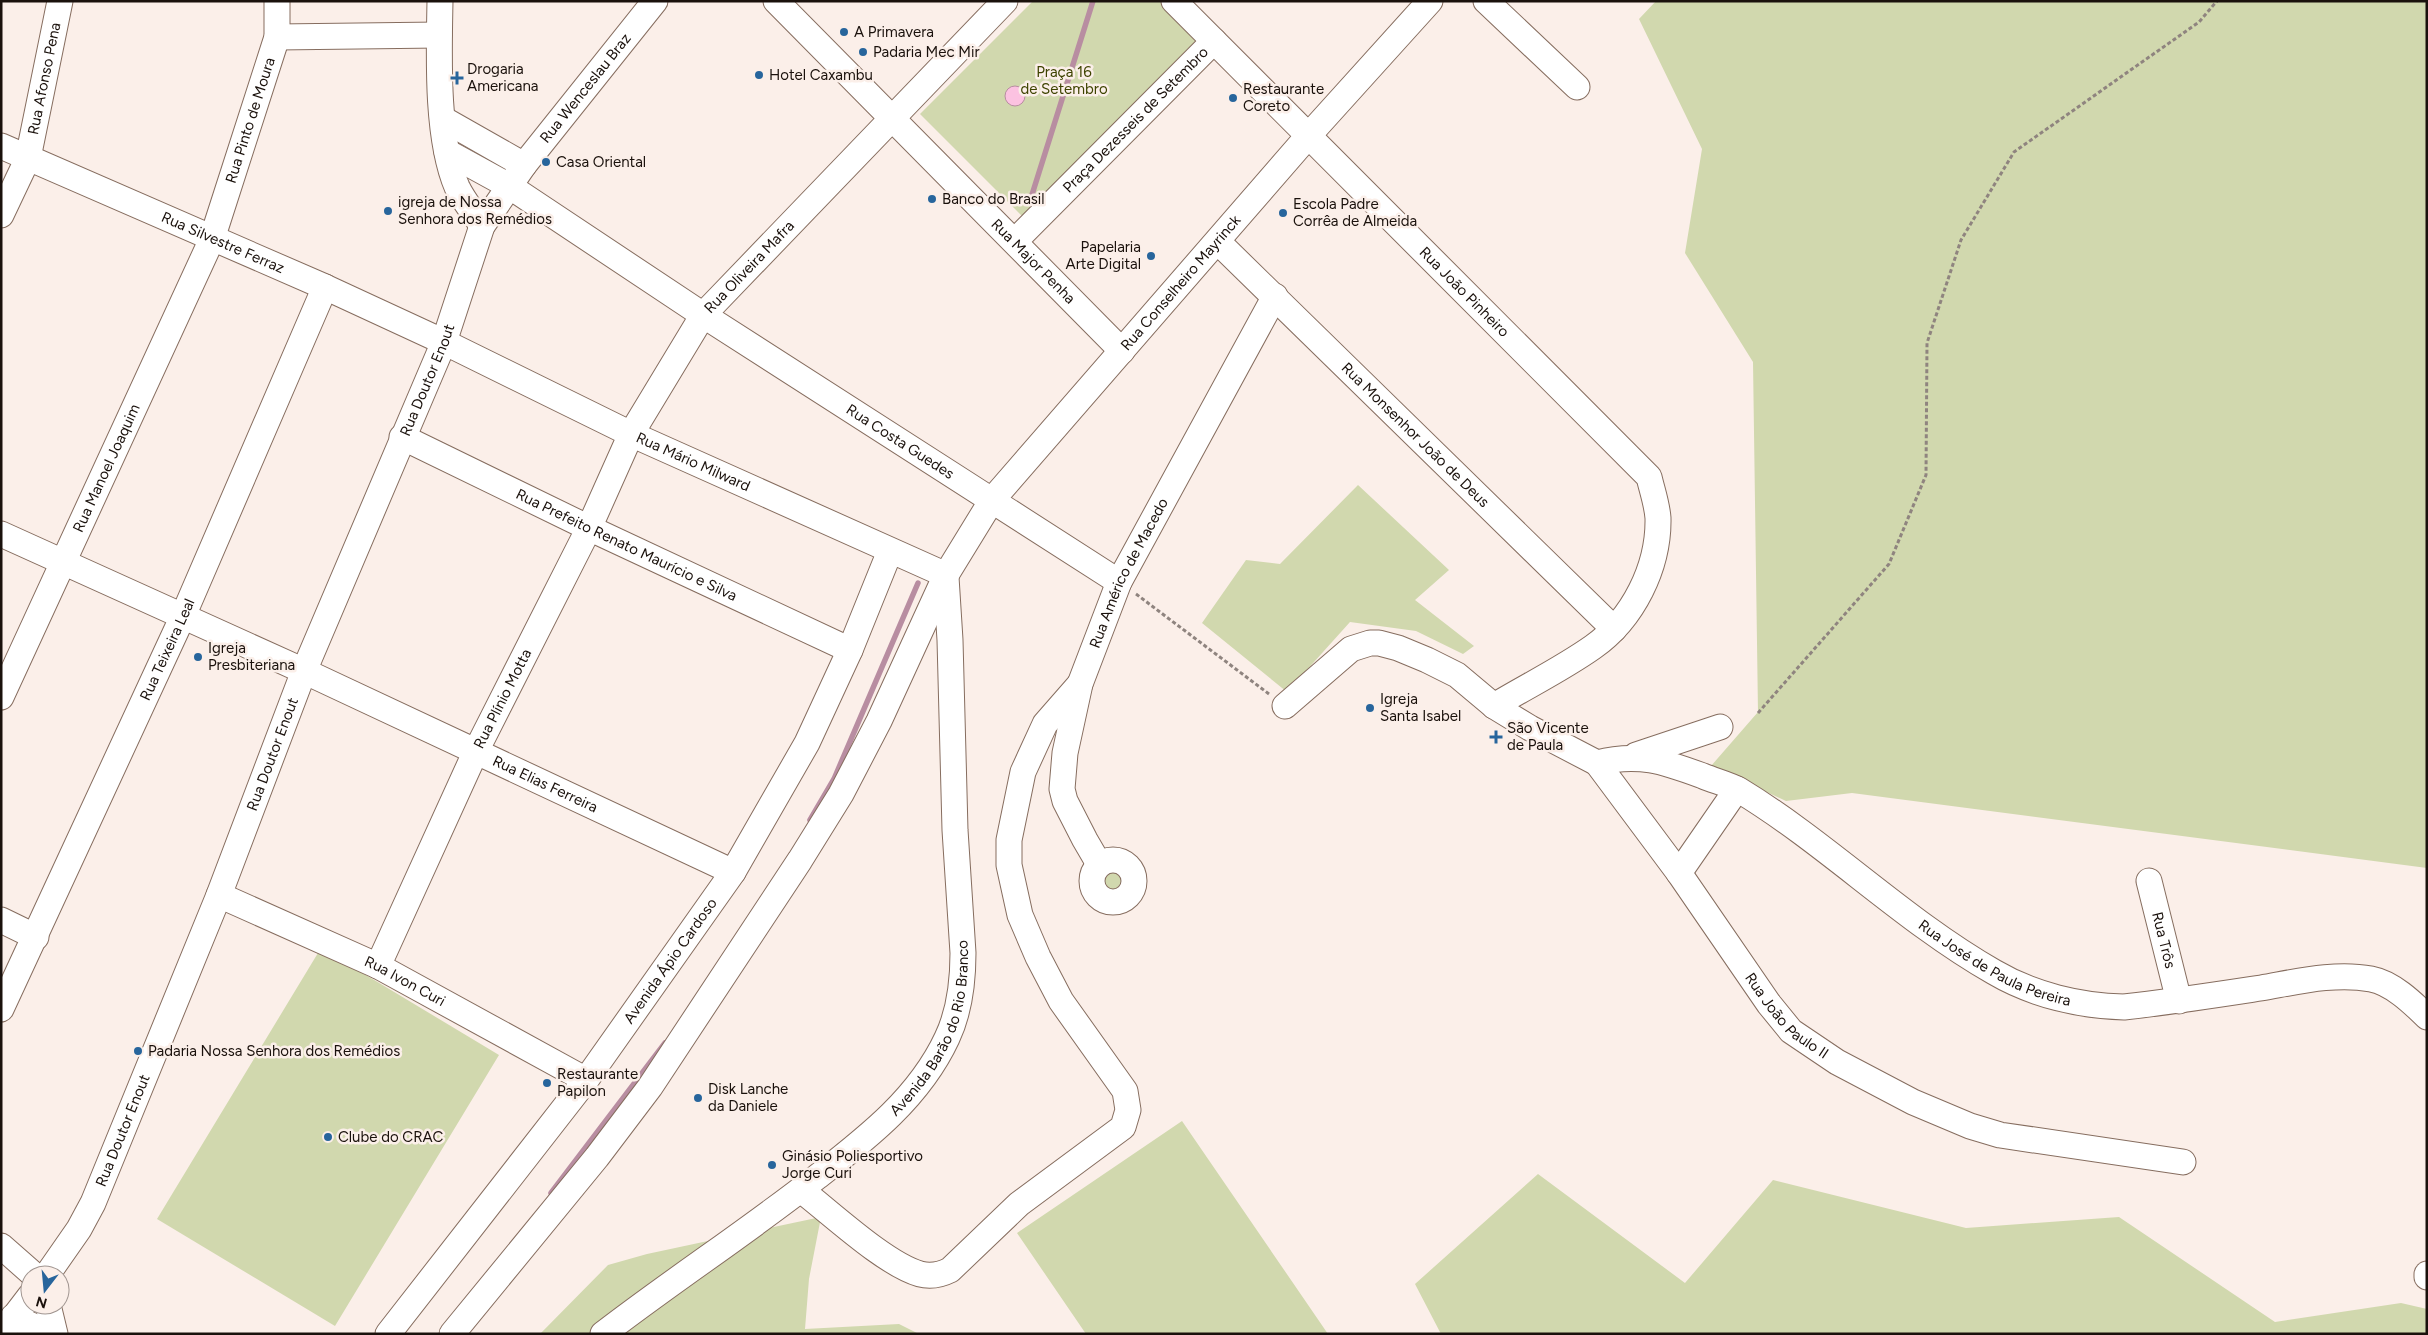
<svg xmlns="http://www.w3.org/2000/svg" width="2428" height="1335" font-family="Figtree,sans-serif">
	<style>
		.green { fill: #d1d8ae }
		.water { fill: #fcc2e1; stroke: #b88da1 }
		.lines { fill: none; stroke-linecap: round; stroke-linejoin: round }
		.stream { stroke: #b88da1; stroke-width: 5.5 }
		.minor-casing { stroke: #866d5f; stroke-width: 27 }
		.path { stroke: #8f847f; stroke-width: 3; stroke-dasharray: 4 2.5; stroke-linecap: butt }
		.minor { stroke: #fff; stroke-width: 25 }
		.poi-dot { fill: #27659c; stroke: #fbefe9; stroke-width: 2 }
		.labels { text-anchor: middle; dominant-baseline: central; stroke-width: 5; stroke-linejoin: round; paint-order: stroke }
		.poi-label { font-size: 15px; fill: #1a110c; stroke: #fbefe9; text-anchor: start }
		.park-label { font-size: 15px; fill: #3e4300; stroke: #fbefe9 }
		.street-label { font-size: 15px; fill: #1a110c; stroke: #fbefe9 }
	</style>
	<rect width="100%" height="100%" fill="#fbefe9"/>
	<!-- green -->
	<path class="green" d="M 1033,1 L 1165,1 L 1208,48 L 1031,225 L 920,114 Z
		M 1656,1 L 2427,1 L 2427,868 L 1852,793 L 1786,801 L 1711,766 L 1758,712 L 1753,362 L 1685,253 L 1702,149 L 1639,19 Z
		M 1358,485 L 1449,570 L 1415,600 L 1474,646 L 1463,654 L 1416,631 L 1350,622 L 1287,692 L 1202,623 L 1246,560 L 1280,564 Z
		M1096 881a17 17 0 1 1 34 0a17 17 0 1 1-34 0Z
		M 321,948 L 499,1055 L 335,1326 L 157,1219 Z
		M 1182,1121 L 1328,1334 L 1086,1334 L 1017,1233 Z
		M 1538,1174 L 1685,1283 L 1773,1180 L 1966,1228 L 2119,1217 L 2275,1322 L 2401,1303 L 2427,1309 L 2427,1334 L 1441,1334 L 1415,1284 Z
		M 821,1217 L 809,1279 L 805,1329 L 899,1324 L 919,1334 L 540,1334 L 608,1265 L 647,1254 Z"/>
	<!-- water -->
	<path class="water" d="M1005 96a10 10 0 1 1 20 0a10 10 0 1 1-20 0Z"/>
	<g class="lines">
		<!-- stream -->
		<path class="stream" d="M 1030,201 L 1093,1
			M 810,820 L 834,779 L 918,583
			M 551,1193 L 665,1043"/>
		<!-- minor casing -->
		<g class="minor-casing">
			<g id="minor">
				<path d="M 440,1 C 439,55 436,138 457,187 C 463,200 474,213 482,226"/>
				<path id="s1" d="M 776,1 L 1122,351"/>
				<path id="s2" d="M 1174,1 L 1649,477 C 1652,490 1657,504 1658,518 C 1659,567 1633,619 1593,647 C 1562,669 1527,686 1494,706"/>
				<path d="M 1486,1 L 1577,87"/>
				<path d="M 277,37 L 439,35"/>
				<path d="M 443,119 L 524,165"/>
				<path id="s3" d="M 1,146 L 325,287 L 444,342 L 631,434 L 946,575"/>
				<path id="s4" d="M 447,152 L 509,186 L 703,315 L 1119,582"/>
				<path id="s5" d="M 1,215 L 28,158 L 60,1"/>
				<path id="s6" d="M 1015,241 L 1214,41"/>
				<path id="s7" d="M 1218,242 L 1614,629"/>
				<path id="s8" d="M 402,437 L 589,528 L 850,650"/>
				<path id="s9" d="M 1,534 L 304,671 L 733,872"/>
				<path id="s10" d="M 1,697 L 212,239 L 277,37 L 277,1"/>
				<path id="s11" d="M 1285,706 L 1351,649 L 1370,643 L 1379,643 L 1398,648 L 1427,660 L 1457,675 L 1494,706 L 1530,728 L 1597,763 L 1679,873 L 1769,1004 L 1791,1031 L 1837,1062 L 1913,1102 L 1970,1126 L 2000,1135 L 2183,1162"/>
				<path d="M 1636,755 L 1720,727"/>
				<path id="s12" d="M 1597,763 C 1639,752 1665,762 1703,776 C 1715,781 1728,784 1739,790 C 1828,844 1903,920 1994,972 C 2033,995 2080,1006 2124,1007 C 2170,1002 2215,995 2261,988 C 2296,982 2335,972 2371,979 C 2392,983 2412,1002 2427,1017"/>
				<circle cx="1113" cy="881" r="21"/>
				<path id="s13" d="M 1099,864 L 1085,840 L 1065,801 L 1062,789 L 1065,753 L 1080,684 L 1119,582 L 1275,296"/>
				<path d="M 1679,873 L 1737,789"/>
				<path id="s14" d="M 2149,881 L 2179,1001"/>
				<path id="s15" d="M 219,895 L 378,966 L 586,1080"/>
				<path d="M 1,920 L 36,937"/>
				<path id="s16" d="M 378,966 L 475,753 L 589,528 L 631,434 L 703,315 L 1005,1"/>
				<path id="s17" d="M 1,1009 L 183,616 L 325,287"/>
				<path d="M 801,1190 C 831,1213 885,1264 920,1274 C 931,1277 940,1275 950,1270 L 1019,1204 L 1123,1127 L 1128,1110 L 1125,1091 L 1061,1001 L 1038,957 L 1020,915 L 1009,865 L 1009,840 L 1023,772 L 1045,724 L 1080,684"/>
				<path d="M 1,1246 L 34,1275"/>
				<path d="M 2427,1274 L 2427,1277"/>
				<path id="s18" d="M 47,1275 L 79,1229 L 93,1203 L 219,895 L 304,671 L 444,342 L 482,226 L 524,165 L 655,1"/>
				<path d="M 48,1305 L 55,1334"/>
				<path d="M 13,1317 L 51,1334"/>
				<path d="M 1,1334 L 30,1296"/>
				<path id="s19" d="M 388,1334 L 586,1080 L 733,872 L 807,743 L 850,650 L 890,551"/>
				<path id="s20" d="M 452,1334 L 597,1157 L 650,1087 L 800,860 L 841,794 L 879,721 L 946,575 L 992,500 L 1309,135 L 1430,1"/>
				<path id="s21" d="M 603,1334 C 673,1280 747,1232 817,1177 C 867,1138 919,1098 947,1038 C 959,1013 963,981 963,953 L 955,830 L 950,640 L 946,577"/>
			</g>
		</g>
		<!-- path -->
		<path class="path" d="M 1136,594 L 1269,694
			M 1758,713 L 1889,564 L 1926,475 L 1927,343 L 1961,240 L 2014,152 L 2199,22 L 2217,1"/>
		<!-- minor -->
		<use href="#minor" class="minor"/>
	</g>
	<!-- markers -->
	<g class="poi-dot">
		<circle cx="844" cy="32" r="5"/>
		<circle cx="863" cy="52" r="5"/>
		<circle cx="759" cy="75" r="5"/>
		<path d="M454.5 70.5h5v5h5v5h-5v5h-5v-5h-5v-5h5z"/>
		<circle cx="1233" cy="98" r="5"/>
		<circle cx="546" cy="162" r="5"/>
		<circle cx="932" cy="199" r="5"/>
		<circle cx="388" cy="211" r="5"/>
		<circle cx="1283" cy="213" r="5"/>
		<circle cx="1151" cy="256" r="5"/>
		<circle cx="198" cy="657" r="5"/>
		<circle cx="1370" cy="708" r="5"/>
		<path d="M1493.5 729.5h5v5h5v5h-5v5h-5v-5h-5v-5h5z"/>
		<circle cx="138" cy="1051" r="5"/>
		<circle cx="547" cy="1083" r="5"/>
		<circle cx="698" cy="1098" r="5"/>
		<circle cx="328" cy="1137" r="5"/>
		<circle cx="772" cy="1165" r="5"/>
	</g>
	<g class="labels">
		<!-- poi labels -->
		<g class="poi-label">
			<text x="854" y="32">A Primavera</text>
			<text x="873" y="52">Padaria Mec Mir</text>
			<text x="467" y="69">Drogaria<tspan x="467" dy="17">Americana</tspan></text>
			<text x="769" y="75">Hotel Caxambu</text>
			<text x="1243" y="89">Restaurante<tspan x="1243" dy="17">Coreto</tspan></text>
			<text x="556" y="162">Casa Oriental</text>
			<text x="942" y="199">Banco do Brasil</text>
			<text x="398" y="202">igreja de Nossa<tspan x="398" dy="17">Senhora dos Remédios</tspan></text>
			<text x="1293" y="204">Escola Padre<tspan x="1293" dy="17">Corrêa de Almeida</tspan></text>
			<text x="1141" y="247" text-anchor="end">Papelaria<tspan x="1141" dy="17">Arte Digital</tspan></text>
			<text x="208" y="648">Igreja<tspan x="208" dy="17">Presbiteriana</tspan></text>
			<text x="1380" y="699">Igreja<tspan x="1380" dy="17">Santa Isabel</tspan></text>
			<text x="1507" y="728">São Vicente<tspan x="1507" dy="17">de Paula</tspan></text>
			<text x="148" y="1051">Padaria Nossa Senhora dos Remédios</text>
			<text x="557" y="1074">Restaurante<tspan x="557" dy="17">Papilon</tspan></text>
			<text x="708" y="1089">Disk Lanche<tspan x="708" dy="17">da Daniele</tspan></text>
			<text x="338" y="1137">Clube do CRAC</text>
			<text x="782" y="1156">Ginásio Poliesportivo<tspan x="782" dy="17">Jorge Curi</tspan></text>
		</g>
		<!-- park labels -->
		<g class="park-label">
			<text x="1064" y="72">Praça 16<tspan x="1064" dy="17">de Setembro</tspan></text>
		</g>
		<!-- street labels -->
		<g class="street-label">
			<text stroke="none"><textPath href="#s5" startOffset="144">Rua Afonso Pena</textPath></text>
			<text stroke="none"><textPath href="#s18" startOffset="1310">Rua Wenceslau Braz</textPath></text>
			<text stroke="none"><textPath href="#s6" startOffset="171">Praça Dezesseis de Setembro</textPath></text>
			<text stroke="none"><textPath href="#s10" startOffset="629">Rua Pinto de Moura</textPath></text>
			<text stroke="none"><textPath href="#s3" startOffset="242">Rua Silvestre Ferraz</textPath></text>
			<text stroke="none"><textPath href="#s1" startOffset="366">Rua Major Penha</textPath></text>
			<text stroke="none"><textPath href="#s16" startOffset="795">Rua Oliveira Mafra</textPath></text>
			<text stroke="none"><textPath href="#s20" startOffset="1285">Rua Conselheiro Mayrinck</textPath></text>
			<text stroke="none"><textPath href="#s2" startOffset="411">Rua João Pinheiro</textPath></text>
			<text stroke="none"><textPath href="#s18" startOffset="974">Rua Doutor Enout</textPath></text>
			<text stroke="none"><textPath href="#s7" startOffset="276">Rua Monsenhor João de Deus</textPath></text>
			<text stroke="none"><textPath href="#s4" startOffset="538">Rua Costa Guedes</textPath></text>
			<text stroke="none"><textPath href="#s3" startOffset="761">Rua Mário Milward</textPath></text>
			<text stroke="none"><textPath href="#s10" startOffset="252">Rua Manoel Joaquim</textPath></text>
			<text stroke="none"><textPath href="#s8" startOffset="249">Rua Prefeito Renato Maurício e Silva</textPath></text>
			<text stroke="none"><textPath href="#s13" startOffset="312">Rua Américo de Macedo</textPath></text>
			<text stroke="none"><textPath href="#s17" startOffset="396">Rua Teixeira Leal</textPath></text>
			<text stroke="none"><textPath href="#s16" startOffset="295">Rua Plínio Motta</textPath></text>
			<text stroke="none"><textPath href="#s18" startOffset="569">Rua Doutor Enout</textPath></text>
			<text stroke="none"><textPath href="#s9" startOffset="599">Rua Elias Ferreira</textPath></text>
			<text stroke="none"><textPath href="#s14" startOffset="61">Rua Trôs</textPath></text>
			<text stroke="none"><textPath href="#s12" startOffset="458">Rua José de Paula Pereira</textPath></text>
			<text stroke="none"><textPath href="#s19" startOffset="468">Avenida Ápio Cardoso</textPath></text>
			<text stroke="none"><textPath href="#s15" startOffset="205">Rua Ivon Curi</textPath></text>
			<text stroke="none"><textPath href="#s11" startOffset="684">Rua João Paulo II</textPath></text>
			<text stroke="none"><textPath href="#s21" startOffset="461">Avenida Barão do Rio Branco</textPath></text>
			<text stroke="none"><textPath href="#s18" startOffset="164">Rua Doutor Enout</textPath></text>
		</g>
	</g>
	<!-- border -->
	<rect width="2428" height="1335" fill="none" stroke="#1a110c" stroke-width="5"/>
	<!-- north arrow -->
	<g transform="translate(45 1290) rotate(196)"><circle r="24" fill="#fbefe9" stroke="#a19691"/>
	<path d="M0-4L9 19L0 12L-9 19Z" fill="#27659c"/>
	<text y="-8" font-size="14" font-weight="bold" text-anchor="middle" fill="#1a110c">N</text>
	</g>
</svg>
